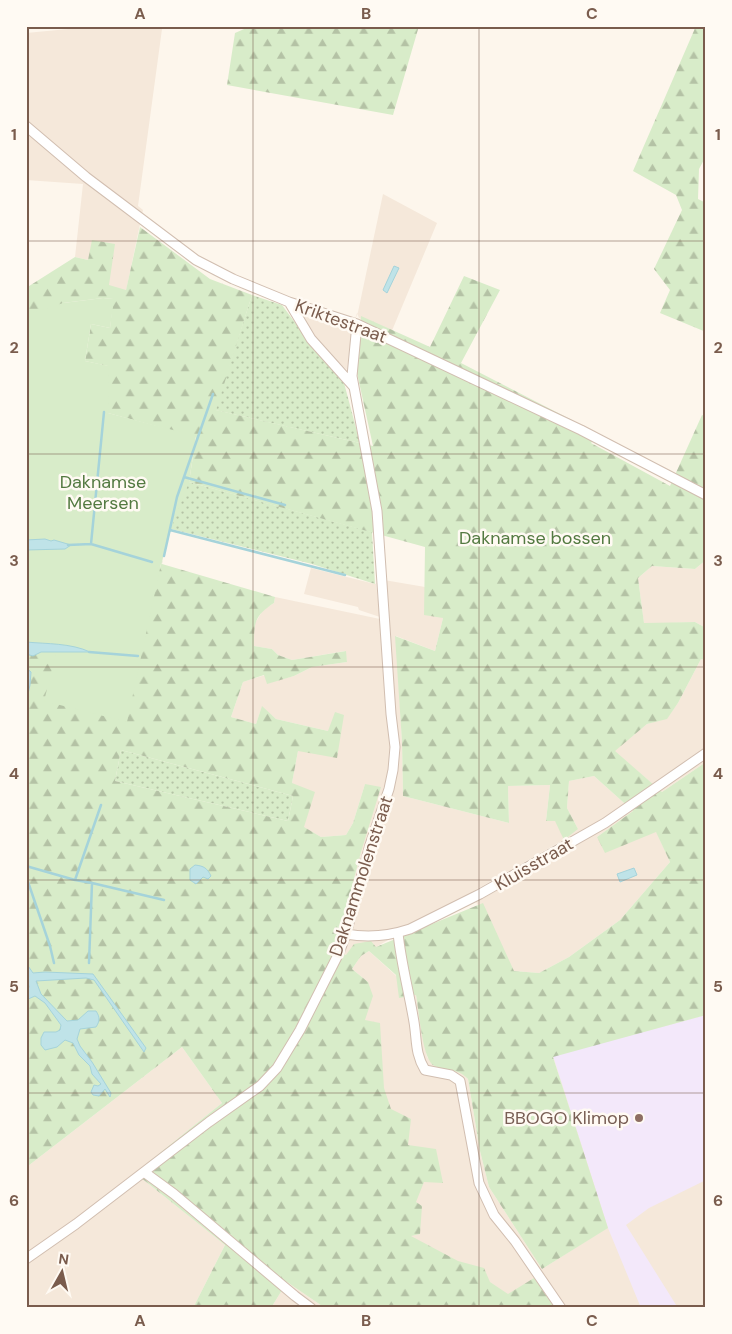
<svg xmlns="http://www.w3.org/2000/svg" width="732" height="1334" font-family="'DM Sans',sans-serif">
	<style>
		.residential { fill: #f5e8da }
		.education { fill: #f3e8fa }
		.grass { fill: url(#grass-dots) }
		.forest { fill: url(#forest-firs); fill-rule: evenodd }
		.green { fill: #d8ecc9 }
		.water { fill: #bfe3e8; stroke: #a5d3da }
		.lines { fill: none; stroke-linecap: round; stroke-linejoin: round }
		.stream { stroke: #a5d3da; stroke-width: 2.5 }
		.minor-casing { stroke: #d1beb0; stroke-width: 11 }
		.minor { stroke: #fff; stroke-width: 9 }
		.grid { fill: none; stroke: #7a5c4d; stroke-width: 1; stroke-opacity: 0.55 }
		.education-dot { fill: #8d6e63; stroke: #fffaf3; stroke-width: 2 }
		.labels { text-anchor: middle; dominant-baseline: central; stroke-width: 5; stroke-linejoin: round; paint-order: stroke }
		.street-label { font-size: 18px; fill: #7a5c4d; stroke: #fffaf3 }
		.park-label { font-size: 18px; fill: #537a41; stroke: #fffaf3 }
		.education-label { font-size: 18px; fill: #785e54; stroke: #fffaf3; text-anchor: end }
		.neatline { fill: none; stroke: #7a5c4d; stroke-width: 2 }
		.grid-label { font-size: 16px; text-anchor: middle; font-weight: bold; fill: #7a5c4d }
	</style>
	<defs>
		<pattern id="grass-dots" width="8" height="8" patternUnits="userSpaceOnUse" patternTransform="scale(1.25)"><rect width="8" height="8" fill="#d8ecc9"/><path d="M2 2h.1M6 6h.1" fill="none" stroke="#b4c2a5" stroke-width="1.8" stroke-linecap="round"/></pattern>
		<pattern id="forest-firs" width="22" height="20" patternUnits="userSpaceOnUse" patternTransform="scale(1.25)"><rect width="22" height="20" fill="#d8ecc9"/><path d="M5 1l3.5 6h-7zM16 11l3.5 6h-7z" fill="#b4c2a5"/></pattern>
	</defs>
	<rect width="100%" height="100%" fill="#fdf6ec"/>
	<!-- residential -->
	<path class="residential" d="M 100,26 L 162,29 L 138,206 L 143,210 L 126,291 L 109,286 L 88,260 L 75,257 L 83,184 L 26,180 L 26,33 Z
		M 383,194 L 437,223 L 391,333 L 359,318 L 357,313 L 352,329 L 347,370 L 317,343 L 301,317 L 303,316 L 352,329 L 358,312 Z
		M 706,560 L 706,628 L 695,622 L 644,624 L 638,578 L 652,566 L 695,569 Z
		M 311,568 L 375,584 L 384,580 L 425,587 L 443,618 L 435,651 L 396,636 L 402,742 L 403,796 L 509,823 L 508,786 L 550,785 L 546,821 L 555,821 L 578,829 L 567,808 L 569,781 L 594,776 L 633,811 L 597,837 L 656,831 L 670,862 L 620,920 L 569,957 L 539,973 L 514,971 L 476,902 L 565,853 L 563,840 L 376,947 L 346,955 L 335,951 L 361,851 L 365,784 L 353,823 L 346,835 L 321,837 L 303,827 L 292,783 L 298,751 L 328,731 L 276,719 L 262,707 L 256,724 L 231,717 L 243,682 L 265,675 L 267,683 L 294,676 L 312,667 L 347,662 L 345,651 L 292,660 L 278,655 L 272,649 L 254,646 L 254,625 L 263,610 L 274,603 L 275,597 L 380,619 L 382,639 L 384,581 L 376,584 L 380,617 L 359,610 L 358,607 L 304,594 Z
		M 701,659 L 706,660 L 706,762 L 662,792 L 614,751 L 647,724 L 667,718 L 678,703 Z
		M 369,951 L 416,994 L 427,1057 L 434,1066 L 462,1073 L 468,1079 L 480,1151 L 489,1187 L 542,1269 L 607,1228 L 553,1056 L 706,1015 L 706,1308 L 326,1308 L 368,982 L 352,969 L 361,956 Z
		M 182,1047 L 222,1103 L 135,1173 L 225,1245 L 193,1308 L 26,1308 L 26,1162 L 28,1166 Z
		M 287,1282 L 325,1308 L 271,1308 Z"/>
	<!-- education -->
	<path class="education" d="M 706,1015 L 706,1180 L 649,1208 L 626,1225 L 678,1308 L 641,1308 L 608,1228 L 553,1056 Z"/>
	<!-- grass -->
	<path class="grass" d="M 252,295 L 282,305 L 308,340 L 343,379 L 360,443 L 215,410 Z
		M 26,344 L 189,482 L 372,532 L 375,584 L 312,564 L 171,529 L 161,564 Z
		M 121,750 L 293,796 L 288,821 L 115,781 Z"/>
	<!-- forest -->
	<path class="forest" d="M 251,26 L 419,26 L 393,115 L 227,85 L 235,33 Z
		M 696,26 L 706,26 L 706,156 L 699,169 L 698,199 L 706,203 L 706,332 L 660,313 L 670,290 L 654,269 L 682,210 L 676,195 L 633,171 Z
		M 140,227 L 210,279 L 252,295 L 216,410 L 373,446 L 357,373 L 361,316 L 430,347 L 464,276 L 500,290 L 461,363 L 599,434 L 591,443 L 670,486 L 702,415 L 706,417 L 706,560 L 695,569 L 652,566 L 638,578 L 644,623 L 695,622 L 706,628 L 706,660 L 701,659 L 678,703 L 667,719 L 647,724 L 615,751 L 662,792 L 706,762 L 706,1015 L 553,1057 L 608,1228 L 542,1269 L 489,1187 L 480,1151 L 468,1079 C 457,1067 444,1072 433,1065 C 422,1057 419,1010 416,995 L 399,998 L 396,975 L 369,951 L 361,956 L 352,969 L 368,982 L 373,996 L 365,1020 L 380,1023 L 384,1088 L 391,1109 L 411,1119 L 408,1145 L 436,1149 L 443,1183 L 424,1182 L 416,1202 L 422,1206 L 420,1234 L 411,1236 L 458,1261 L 484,1268 L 490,1282 L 508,1294 L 534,1278 L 555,1308 L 325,1308 L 287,1282 L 271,1308 L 193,1308 L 225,1245 L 135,1173 L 222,1103 L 182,1047 L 28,1166 L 26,1159 L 26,646 L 160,568 L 163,558 L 162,564 L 275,597 L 274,603 C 254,616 254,623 254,646 L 272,649 L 278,655 L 292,660 L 346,651 L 347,662 L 312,667 L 294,676 L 267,684 L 264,675 L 243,682 L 231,717 L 256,724 L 262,706 L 276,719 L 328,731 L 335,712 L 344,715 L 337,758 L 298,751 L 292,783 L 315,792 L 304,827 L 321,837 L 346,835 L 353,823 L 365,784 L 381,787 L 361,852 L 335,951 L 346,955 L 354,944 L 371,941 L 376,947 L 483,903 L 514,971 L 539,973 L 569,957 L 620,920 L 670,862 L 656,832 L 605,853 L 597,837 L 633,811 L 594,776 L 569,781 L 567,808 L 578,829 L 564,840 L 555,821 L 546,821 L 550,785 L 508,786 L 509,823 L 403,796 L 402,742 L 395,636 L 435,651 L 443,618 L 424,615 L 425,547 L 189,482 L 196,437 L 108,413 L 108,366 L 85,361 L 91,324 L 110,328 L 113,299 L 103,298 L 63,303 L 26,344 L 26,288 L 75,257 L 88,260 L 92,240 L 115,244 L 109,285 L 126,290 ZM 121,750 L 293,796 L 288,821 L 115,781 Z"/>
	<!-- green -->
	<path class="green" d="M 103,298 L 114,299 L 110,328 L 91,324 L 85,361 L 109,366 L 108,413 L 196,436 L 189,482 L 171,529 L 161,564 L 127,722 L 44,701 L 57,650 L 26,646 L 26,344 L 29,314 L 63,303 Z"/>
	<!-- water -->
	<path class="water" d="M 394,266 L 399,268 L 387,293 L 383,290 Z
		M 45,539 L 51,541 L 54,540 L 71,545 L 65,549 L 26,550 L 26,540 Z
		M 26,642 C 47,644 71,643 90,652 L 41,652 L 33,656 L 26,654 Z
		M 26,668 L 31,672 L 30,685 L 26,703 Z
		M 195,865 C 204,866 207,868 211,876 L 208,879 L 203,877 L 196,884 L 190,880 L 190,869 Z
		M 634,868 L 637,875 L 620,882 L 617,874 Z
		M 26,963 L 33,973 L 45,972 L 93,974 L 146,1048 L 144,1052 L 94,980 L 86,978 L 36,981 L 41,994 L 67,1021 L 78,1020 L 88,1011 L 96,1011 C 100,1017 100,1021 96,1027 L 80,1029 L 77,1039 L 80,1046 L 92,1062 L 111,1093 L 110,1097 L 105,1089 L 99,1096 L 93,1095 L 91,1092 L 94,1085 L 98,1086 L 101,1084 L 92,1074 L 90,1066 L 79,1055 L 73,1043 L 65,1040 L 57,1047 L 45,1050 L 41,1045 L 41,1038 L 44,1032 L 56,1032 L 60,1030 L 61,1025 L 45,1003 L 35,996 L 26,1000 L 26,992 L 29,987 L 26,975 Z"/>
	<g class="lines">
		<!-- stream -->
		<path class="stream" d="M 184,477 L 285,505
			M 170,530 L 345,575
			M 91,544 L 104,412
			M 68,545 L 91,544 L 152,562
			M 164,556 L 177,497 L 213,394
			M 89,652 L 138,656
			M 26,866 L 75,880
			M 26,876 L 50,946 L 54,963
			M 92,883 L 75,880 L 101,805
			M 89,963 L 92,883 L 164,900"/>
		<!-- minor casing -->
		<g class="minor-casing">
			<path id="minor" d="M 26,126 L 86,177 L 196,260 L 233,279 L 289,302 L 357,324 L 581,430 L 706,495
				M 289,302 L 311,339 L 354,387
				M 398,933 C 401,963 409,992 414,1022 C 417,1040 415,1054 425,1070 L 451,1075 L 460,1081 L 479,1183 L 494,1215 L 515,1241 L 561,1308
				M 346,934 C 369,938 389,936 410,929 L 480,894 L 605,823 L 706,753
				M 144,1172 L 174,1194 L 295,1296 L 311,1308
				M 26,1259 L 76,1224 L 209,1122 L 260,1086 L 277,1068 L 300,1030 L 339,953 L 346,934 L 370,845 L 389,789 L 393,770 L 395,747 L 391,714 L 377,511 L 352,376 L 357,324"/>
		</g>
		<!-- minor -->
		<use href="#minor" class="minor"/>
	</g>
	<!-- grid -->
	<path class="grid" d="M 253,26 L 253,1308M 479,26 L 479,1308M 26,241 L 706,241M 26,454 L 706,454M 26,667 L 706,667M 26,880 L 706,880M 26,1093 L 706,1093"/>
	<!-- markers -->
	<circle class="education-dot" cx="639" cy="1118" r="5"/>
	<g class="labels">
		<!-- street labels -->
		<g class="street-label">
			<text transform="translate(341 321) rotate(20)">Kriktestraat</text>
			<text transform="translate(534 864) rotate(-30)">Kluisstraat</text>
			<text transform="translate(361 876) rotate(-72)">Daknammolenstraat</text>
		</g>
		<!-- park labels -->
		<g class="park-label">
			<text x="103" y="482">Daknamse<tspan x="103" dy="21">Meersen</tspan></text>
			<text x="535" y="538">Daknamse bossen</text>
		</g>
		<!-- education labels -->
		<g class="education-label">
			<text x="629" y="1118">BBOGO Klimop</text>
		</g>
	</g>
	<!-- border -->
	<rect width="732" height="1334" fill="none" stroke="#fffaf3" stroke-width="55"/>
	<!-- north arrow -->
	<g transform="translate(62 1272) rotate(8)" stroke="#fffaf3" stroke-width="4" paint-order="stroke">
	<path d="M0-4L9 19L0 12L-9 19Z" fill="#7a5c4d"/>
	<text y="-8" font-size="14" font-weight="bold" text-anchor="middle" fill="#7a5c4d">N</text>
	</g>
	<rect x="28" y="28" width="676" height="1278" class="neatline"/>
	<g class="grid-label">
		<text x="140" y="19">A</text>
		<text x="366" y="19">B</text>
		<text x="592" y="19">C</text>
		<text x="14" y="140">1</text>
		<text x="718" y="140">1</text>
		<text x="14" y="353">2</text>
		<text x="718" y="353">2</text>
		<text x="14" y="566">3</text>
		<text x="718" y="566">3</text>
		<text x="14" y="779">4</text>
		<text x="718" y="779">4</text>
		<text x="14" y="992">5</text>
		<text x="718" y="992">5</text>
		<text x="14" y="1206">6</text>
		<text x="718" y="1206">6</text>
		<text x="140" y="1326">A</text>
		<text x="366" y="1326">B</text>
		<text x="592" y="1326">C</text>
	</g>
</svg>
